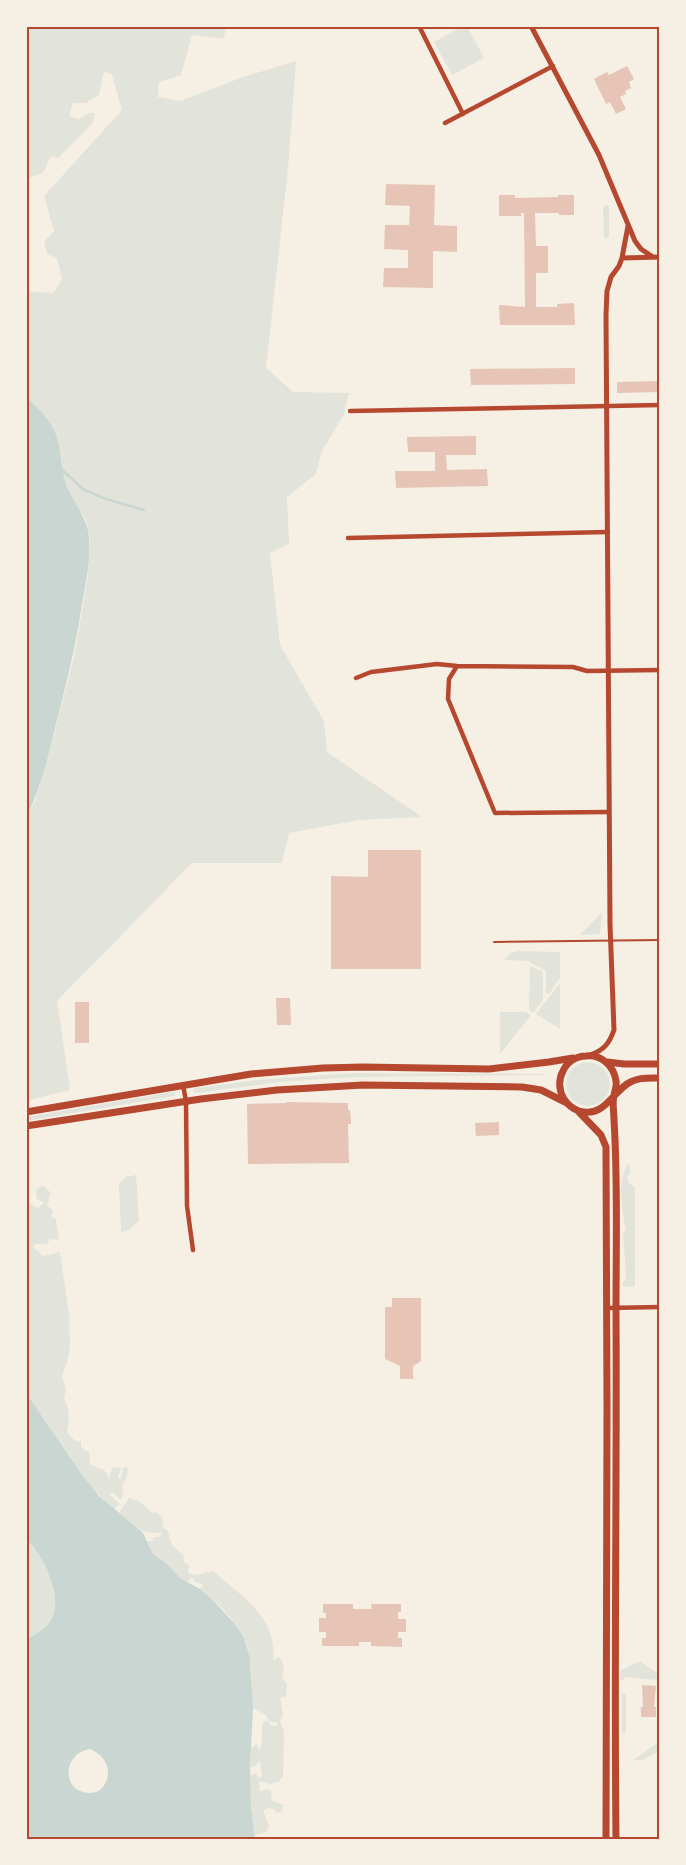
<svg xmlns="http://www.w3.org/2000/svg" width="686" height="1865" font-family="Commissioner,sans-serif">
	<style>
		.green { fill: #e2e4dc }
		.water { fill: #c9d6d2; fill-rule: evenodd }
		.lines { fill: none; stroke-linecap: round; stroke-linejoin: round }
		.stream { stroke: #c9d6d2; stroke-width: 2.5 }
		.building { fill: #e6c5b7 }
		.service { stroke: #b5482f; stroke-width: 2 }
		.minor { stroke: #b5482f; stroke-width: 4.5 }
		.tertiary { stroke: #b5482f; stroke-width: 5 }
		.primary { stroke: #b5482f; stroke-width: 7 }
		.neatline { fill: none; stroke: #b5482f; stroke-width: 2 }
	</style>
	<rect width="100%" height="100%" fill="#f6efe4"/>
	<!-- green -->
	<path class="green" d="M 28,26 L 227,26 L 223,39 L 192,35 L 181,75 L 159,82 L 158,97 L 180,101 L 243,77 L 296,61 L 288,168 L 266,368 L 293,392 L 349,393 L 344,414 L 321,453 L 316,474 L 287,497 L 289,544 L 270,553 L 280,645 L 324,721 L 327,752 L 422,817 L 358,820 L 289,833 L 282,863 L 192,863 L 57,1001 L 70,1090 L 26,1101 L 26,818 L 35,801 L 46,765 L 74,657 L 88,576 L 90,541 L 86,520 L 74,501 L 66,485 L 61,468 L 60,452 L 45,416 L 26,397 L 26,291 L 53,293 L 62,280 L 57,258 L 47,254 L 44,242 L 54,231 L 44,196 L 122,110 L 112,75 L 104,71 L 99,95 L 86,103 L 73,103 L 69,116 L 78,119 L 89,113 L 95,113 L 92,124 L 58,158 L 51,156 L 43,173 L 26,179 L 26,28 Z
		M 463,26 L 467,26 L 484,58 L 452,75 L 434,42 Z
		M 606,204 L 609,206 L 609,237 L 606,239 L 604,237 L 603,208 Z
		M 602,912 L 600,934 L 580,935 Z
		M 518,951 L 560,952 L 560,978 L 549,994 L 546,993 L 546,971 L 528,961 L 504,960 L 511,953 Z
		M 530,966 L 543,972 L 543,1000 L 533,1013 L 529,1010 Z
		M 560,983 L 560,1029 L 536,1014 Z
		M 500,1012 L 525,1012 L 531,1015 L 500,1054 Z
		M566 1084a22 22 0 1 1 44 0a22 22 0 1 1-44 0Z
		M 355,1073 L 543,1074 L 544,1075 L 355,1077 L 280,1082 L 196,1093 L 193,1091 L 195,1088 L 266,1079 Z
		M 173,1092 L 175,1093 L 174,1096 L 26,1121 L 26,1117 Z
		M 628,1163 L 631,1171 L 627,1177 L 628,1182 L 635,1188 L 635,1286 L 624,1287 L 622,1284 L 626,1278 L 623,1233 L 626,1230 C 622,1210 617,1182 628,1163 Z
		M 136,1175 L 139,1221 L 129,1230 L 121,1232 L 119,1184 L 126,1177 Z
		M 43,1185 L 51,1193 L 47,1205 L 53,1211 L 51,1217 L 56,1219 L 59,1240 L 51,1239 L 46,1244 L 36,1244 L 33,1247 L 43,1256 L 60,1252 L 70,1321 C 68,1328 70,1334 70,1341 C 70,1353 67,1365 62,1376 L 66,1389 L 64,1398 L 68,1408 L 69,1419 L 67,1432 L 74,1440 L 81,1442 L 81,1448 L 89,1452 L 90,1465 L 104,1470 L 109,1478 L 113,1467 L 121,1468 L 118,1478 L 121,1479 L 124,1466 L 128,1469 L 126,1479 L 122,1486 L 123,1493 L 121,1500 L 113,1493 L 109,1494 L 120,1504 L 114,1509 L 91,1487 L 26,1393 L 26,1202 L 38,1208 L 44,1203 L 37,1199 L 36,1190 Z
		M 129,1498 C 140,1500 145,1506 153,1513 L 157,1512 L 162,1517 L 163,1527 L 168,1531 L 172,1545 L 183,1555 L 184,1562 L 189,1565 L 188,1573 L 196,1575 L 213,1571 C 241,1596 278,1617 273,1660 L 279,1657 C 284,1662 285,1671 282,1678 L 287,1684 L 286,1697 L 280,1698 L 283,1715 L 280,1722 L 284,1731 L 283,1776 L 278,1782 L 270,1784 L 259,1781 L 260,1792 L 265,1789 L 271,1790 L 272,1801 L 284,1805 L 281,1812 L 277,1813 L 273,1809 L 268,1808 L 263,1811 L 269,1826 L 265,1833 L 254,1835 L 251,1806 L 250,1776 L 256,1773 L 259,1778 L 262,1776 L 260,1760 L 254,1767 L 250,1766 L 251,1748 L 257,1744 L 259,1751 C 264,1743 260,1732 263,1723 L 267,1720 L 271,1725 L 276,1726 L 278,1723 L 269,1721 L 266,1715 L 253,1708 C 251,1692 253,1674 250,1657 C 244,1629 223,1606 200,1589 L 203,1584 L 195,1582 L 192,1577 L 188,1582 L 180,1578 L 167,1564 L 153,1554 L 147,1541 L 152,1541 L 154,1537 L 160,1537 L 162,1532 C 141,1536 133,1525 119,1513 Z
		M 26,1539 C 44,1555 64,1598 51,1620 C 45,1630 36,1634 26,1639 Z
		M 640,1661 L 660,1675 L 660,1751 L 643,1760 L 633,1760 L 659,1742 L 659,1682 L 656,1680 L 625,1677 L 623,1680 L 620,1679 L 621,1670 Z
		M 624,1693 L 626,1695 L 626,1731 L 624,1734 L 622,1731 L 622,1695 Z"/>
	<!-- water -->
	<path class="water" d="M 26,397 C 37,407 51,420 56,435 C 62,452 60,470 67,487 C 75,505 88,519 89,538 C 91,563 85,586 81,610 C 75,650 65,689 55,728 C 48,759 40,790 26,818 Z
		M 26,1393 L 83,1476 L 99,1496 L 143,1533 L 153,1554 L 167,1564 L 180,1578 L 200,1589 L 212,1599 L 233,1622 L 243,1636 L 250,1657 L 253,1708 L 250,1766 L 251,1806 L 255,1839 L 26,1839 L 26,1639 C 36,1634 45,1630 51,1620 C 64,1598 44,1555 26,1539 ZM 90,1749 C 104,1755 113,1768 105,1784 C 101,1791 96,1793 89,1793 C 61,1792 62,1753 90,1749 Z"/>
	<g class="lines">
		<!-- stream -->
		<path class="stream" d="M 60,468 L 83,489 L 106,499 L 144,510"/>
	</g>
	<!-- building -->
	<path class="building" d="M 627,66 L 634,79 L 629,82 L 631,88 L 625,91 L 626,94 L 620,97 L 626,109 L 616,114 L 610,102 L 606,104 L 594,79 L 607,72 L 609,75 Z
		M 386,184 L 435,185 L 434,225 L 457,226 L 457,252 L 433,251 L 433,288 L 383,287 L 384,268 L 408,268 L 408,250 L 384,249 L 385,225 L 409,225 L 410,206 L 385,205 Z
		M 499,195 L 515,195 L 515,198 L 558,197 L 558,195 L 574,195 L 574,215 L 559,215 L 559,213 L 535,213 L 536,246 L 548,246 L 548,273 L 536,273 L 536,307 L 557,307 L 557,304 L 574,303 L 575,325 L 500,325 L 499,305 L 525,307 L 524,213 L 521,213 L 521,216 L 499,216 Z
		M 575,368 L 575,384 L 471,385 L 470,369 Z
		M 660,381 L 660,392 L 617,393 L 617,382 Z
		M 476,436 L 476,455 L 446,455 L 447,470 L 487,469 L 488,486 L 396,488 L 395,471 L 435,471 L 435,452 L 408,452 L 407,437 Z
		M 368,850 L 421,850 L 421,969 L 331,969 L 331,876 L 368,877 Z
		M 276,998 L 290,998 L 291,1025 L 277,1025 Z
		M 75,1002 L 89,1002 L 89,1043 L 75,1043 Z
		M 286,1102 L 348,1103 L 348,1110 L 350,1110 L 351,1124 L 348,1124 L 349,1163 L 248,1164 L 247,1104 L 286,1103 Z
		M 499,1122 L 499,1135 L 476,1136 L 475,1123 Z
		M 392,1298 L 421,1298 L 421,1361 L 413,1366 L 413,1379 L 400,1379 L 400,1366 L 385,1359 L 385,1307 L 392,1307 Z
		M 323,1604 L 353,1604 L 353,1609 L 372,1609 L 371,1604 L 401,1604 L 401,1612 L 398,1612 L 398,1619 L 406,1619 L 406,1632 L 398,1632 L 398,1638 L 402,1638 L 402,1647 L 371,1646 L 371,1642 L 359,1642 L 359,1646 L 322,1646 L 322,1638 L 326,1638 L 326,1632 L 319,1632 L 319,1618 L 326,1618 L 326,1613 L 323,1613 Z
		M 642,1685 L 656,1686 L 654,1707 L 656,1707 L 656,1717 L 641,1717 L 641,1707 L 643,1707 Z"/>
	<g class="lines">
		<!-- service -->
		<path class="service" d="M 494,942 L 660,940"/>
		<!-- minor -->
		<path class="minor" d="M 419,26 L 463,114
			M 445,123 L 553,66
			M 350,411 L 660,405
			M 348,538 L 608,532
			M 457,666 L 449,679 L 448,699 L 495,813 L 608,812
			M 356,678 L 371,672 L 437,664 L 457,666 L 573,667 L 587,671 L 660,670
			M 183,1085 L 186,1101 L 187,1206 L 193,1250
			M 607,1308 L 660,1307"/>
		<!-- tertiary -->
		<path class="tertiary" d="M 531,26 L 599,155 L 635,241 L 641,249 L 653,257
			M 622,258 L 660,257
			M 590,1055 C 604,1050 609,1044 614,1030 L 610,924 L 606,315 L 607,291 L 611,277 L 619,266 L 622,258 L 628,226"/>
		<!-- primary -->
		<path class="primary" d="M 607,1062 L 624,1064 L 660,1064
			M 578,1111 L 601,1135 L 606,1147 L 607,1408 L 606,1839
			M 26,1112 L 251,1074 L 323,1068 L 363,1067 L 489,1069 L 549,1062 L 573,1058
			M 26,1126 L 201,1099 L 277,1090 L 363,1085 L 522,1087 L 541,1090 L 565,1102
			M 616,1839 C 614,1663 617,1486 616,1310 C 616,1247 618,1183 614,1120 C 614,1112 612,1103 614,1095 C 615,1090 617,1086 616,1081 C 614,1066 601,1054 586,1056 C 576,1056 567,1062 563,1071 C 558,1080 559,1091 564,1099 C 568,1105 573,1109 579,1111 C 603,1118 611,1095 627,1084 C 637,1077 648,1078 660,1078"/>
	</g>
	<!-- border -->
	<rect width="686" height="1865" fill="none" stroke="#f6efe4" stroke-width="55"/>
	<rect x="28" y="28" width="630" height="1810" class="neatline"/>
</svg>
